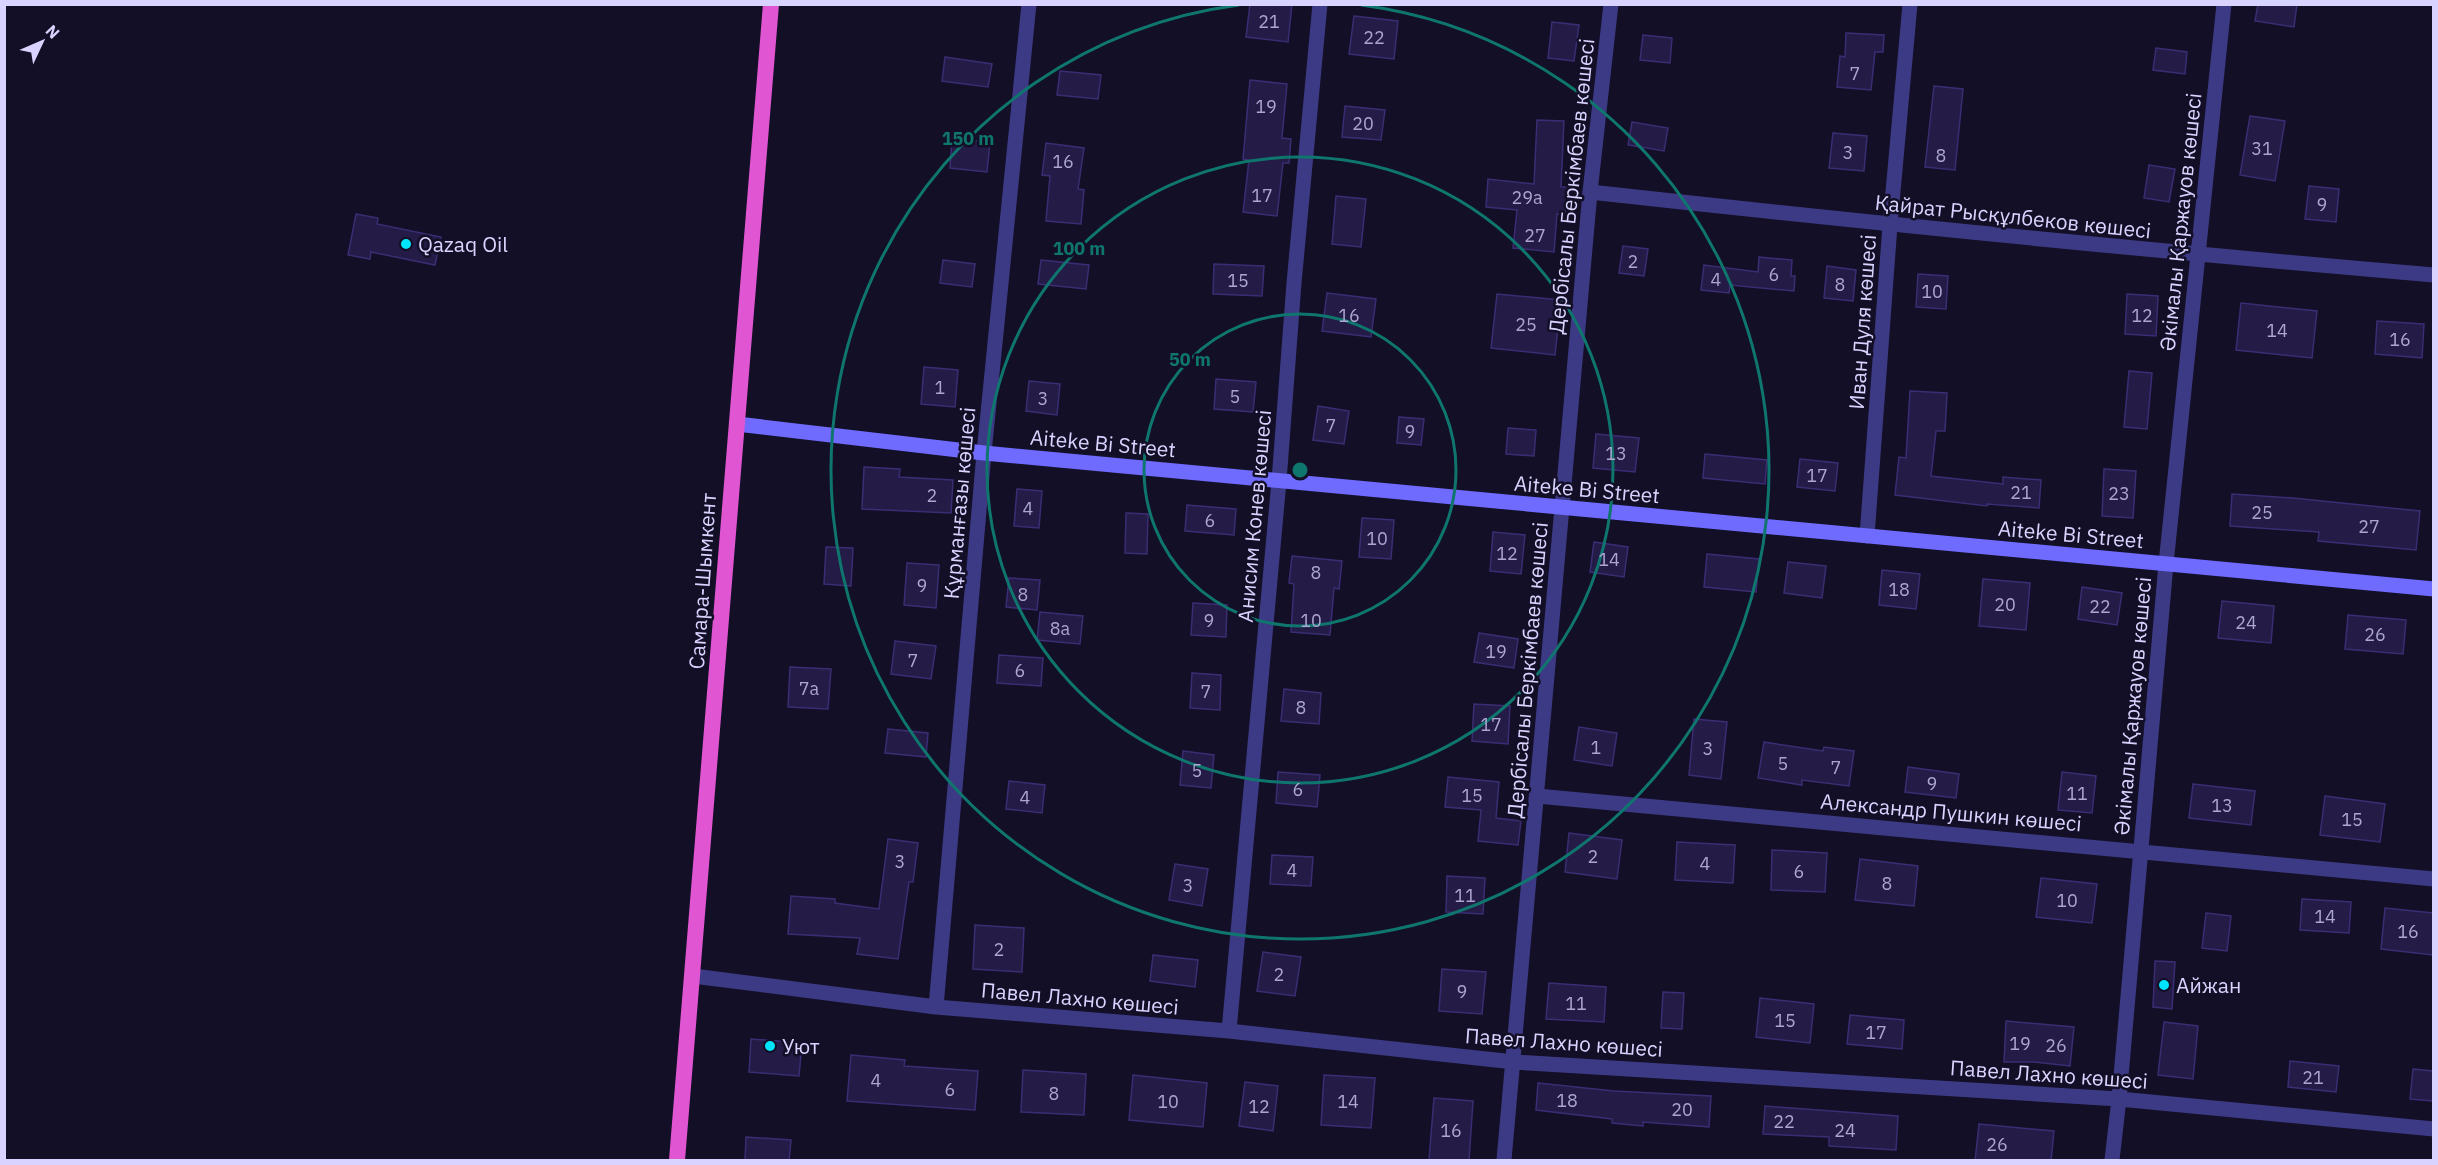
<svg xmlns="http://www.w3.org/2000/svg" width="2438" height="1165" font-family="'IBM Plex Sans',sans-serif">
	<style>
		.building { fill: #241b47; stroke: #3b2d73; stroke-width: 1.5 }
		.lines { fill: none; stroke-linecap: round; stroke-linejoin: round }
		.minor { stroke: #3d3a85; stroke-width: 15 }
		.tertiary { stroke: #3d3a85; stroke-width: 15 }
		.secondary { stroke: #6f6bff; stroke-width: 15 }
		.trunk { stroke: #e055d1; stroke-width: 16 }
		.ring { fill: none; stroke: #0f766e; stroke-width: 3 }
		.poi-dot { fill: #00e5ff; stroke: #130f26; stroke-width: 2 }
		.labels { text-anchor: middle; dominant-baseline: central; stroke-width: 5; stroke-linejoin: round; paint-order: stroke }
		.number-label { font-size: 18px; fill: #aca6d1 }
		.street-label { font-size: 21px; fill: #d9d4ff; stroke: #130f26 }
		.poi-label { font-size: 21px; fill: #d9d4ff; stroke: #130f26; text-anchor: start }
		.centre { fill: #0f766e; stroke: #130f26; stroke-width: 3 }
		.ring-label { font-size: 18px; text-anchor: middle; font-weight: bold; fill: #0f766e; stroke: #130f26; stroke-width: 5; stroke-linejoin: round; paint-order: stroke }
	</style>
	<rect width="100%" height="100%" fill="#130f26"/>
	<!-- building -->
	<path class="building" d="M 1250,4 L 1292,4 L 1288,42 L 1246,37 Z
		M 2258,4 L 2297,4 L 2294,27 L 2255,21 Z
		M 1354,16 L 1398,21 L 1394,59 L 1349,54 Z
		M 1552,22 L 1579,25 L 1574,61 L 1548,58 Z
		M 1846,33 L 1884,35 L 1883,52 L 1875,52 L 1871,90 L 1837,87 L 1840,56 L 1845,57 Z
		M 1643,35 L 1672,38 L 1670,63 L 1640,60 Z
		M 2156,48 L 2187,52 L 2185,74 L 2153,70 Z
		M 945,57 L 992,64 L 988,87 L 942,81 Z
		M 1060,71 L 1101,75 L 1098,99 L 1057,95 Z
		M 1250,80 L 1287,84 L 1282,138 L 1291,139 L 1289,163 L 1283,163 L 1277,216 L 1243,212 L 1249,160 L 1243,159 Z
		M 1934,86 L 1963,89 L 1955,170 L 1925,167 Z
		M 1345,106 L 1385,110 L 1381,140 L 1342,137 Z
		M 2250,116 L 2285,121 L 2275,181 L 2240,175 Z
		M 1537,120 L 1564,121 L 1561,187 L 1568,187 L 1565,215 L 1557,214 L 1554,252 L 1513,248 L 1517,210 L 1486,207 L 1488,179 L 1534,184 Z
		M 1632,122 L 1668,128 L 1664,151 L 1628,145 Z
		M 1833,133 L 1867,136 L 1864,171 L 1829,168 Z
		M 952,139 L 990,142 L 987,172 L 950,168 Z
		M 1046,143 L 1084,148 L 1078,189 L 1084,190 L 1081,224 L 1046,221 L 1050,176 L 1042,175 Z
		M 2149,165 L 2175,169 L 2169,202 L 2144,198 Z
		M 2309,186 L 2339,189 L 2336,222 L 2305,219 Z
		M 1336,196 L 1366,199 L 1361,247 L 1332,244 Z
		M 356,214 L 378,218 L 377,224 L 441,237 L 435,265 L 371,252 L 370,259 L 348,255 Z
		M 1623,246 L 1648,249 L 1644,276 L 1619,273 Z
		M 1759,257 L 1792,260 L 1791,276 L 1795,276 L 1794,291 L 1730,285 L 1729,293 L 1701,290 L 1704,265 L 1758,272 Z
		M 943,260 L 975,264 L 972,287 L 940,283 Z
		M 1041,260 L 1089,265 L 1086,289 L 1038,284 Z
		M 1214,264 L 1264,266 L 1262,296 L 1213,294 Z
		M 1827,266 L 1856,270 L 1853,301 L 1824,298 Z
		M 1918,274 L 1948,276 L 1946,309 L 1916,307 Z
		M 1327,293 L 1376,299 L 1371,337 L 1322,331 Z
		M 1497,294 L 1561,300 L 1555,355 L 1491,348 Z
		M 2127,294 L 2158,296 L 2156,336 L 2125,334 Z
		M 2241,303 L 2317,311 L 2312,358 L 2236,350 Z
		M 2377,321 L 2424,324 L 2422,358 L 2375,354 Z
		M 924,367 L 958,370 L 955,407 L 921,404 Z
		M 2129,371 L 2152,373 L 2147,429 L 2124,427 Z
		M 1216,379 L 1256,382 L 1253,412 L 1214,409 Z
		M 1029,381 L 1060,384 L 1057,415 L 1026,411 Z
		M 1910,391 L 1947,393 L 1945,431 L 1936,431 L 1931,476 L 2003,484 L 2003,477 L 2041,480 L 2039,508 L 1987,504 L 1987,506 L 1895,495 L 1899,457 L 1906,458 Z
		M 1318,406 L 1349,411 L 1344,444 L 1313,440 Z
		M 1399,417 L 1424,419 L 1421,445 L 1397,443 Z
		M 1508,428 L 1536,430 L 1534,456 L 1506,454 Z
		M 1596,434 L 1639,438 L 1635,472 L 1593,468 Z
		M 1705,454 L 1767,460 L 1765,484 L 1703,478 Z
		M 1800,459 L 1838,463 L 1835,491 L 1797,487 Z
		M 864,467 L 900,469 L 899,477 L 953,480 L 951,513 L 862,509 Z
		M 2104,469 L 2136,471 L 2133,518 L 2102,516 Z
		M 1017,489 L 1042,491 L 1039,528 L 1014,526 Z
		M 2232,494 L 2293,498 L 2420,511 L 2416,550 L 2318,541 L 2319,532 L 2230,526 Z
		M 1187,505 L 1236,509 L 1234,535 L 1185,531 Z
		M 1126,513 L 1148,514 L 1147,554 L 1125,553 Z
		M 1362,518 L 1394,520 L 1391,559 L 1359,557 Z
		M 1493,532 L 1525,535 L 1521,574 L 1490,571 Z
		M 1594,542 L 1628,547 L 1624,577 L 1590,572 Z
		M 826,547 L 853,548 L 851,586 L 824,584 Z
		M 1707,554 L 1759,559 L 1756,592 L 1704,587 Z
		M 1292,556 L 1342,561 L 1339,589 L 1334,588 L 1330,635 L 1291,632 L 1294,584 L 1289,583 Z
		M 1788,562 L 1826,566 L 1822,598 L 1784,593 Z
		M 907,563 L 939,565 L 936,608 L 904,605 Z
		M 1882,570 L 1920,574 L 1916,609 L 1879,605 Z
		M 1009,578 L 1040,580 L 1037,610 L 1006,607 Z
		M 1983,579 L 2030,583 L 2026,630 L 1979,626 Z
		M 2082,587 L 2122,593 L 2117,625 L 2078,619 Z
		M 2222,601 L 2274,606 L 2271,643 L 2218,638 Z
		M 1193,603 L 1227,605 L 1226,637 L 1191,635 Z
		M 1040,612 L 1083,616 L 1080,644 L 1037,640 Z
		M 2348,615 L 2406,620 L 2403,654 L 2345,649 Z
		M 1479,633 L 1518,639 L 1514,668 L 1474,662 Z
		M 895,641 L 936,646 L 931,679 L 891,674 Z
		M 999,655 L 1043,658 L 1041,686 L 997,683 Z
		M 790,667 L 831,669 L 828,709 L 788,707 Z
		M 1192,673 L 1221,675 L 1220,710 L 1190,708 Z
		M 1284,689 L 1321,693 L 1319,724 L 1281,721 Z
		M 1474,704 L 1510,706 L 1508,744 L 1472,741 Z
		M 1694,719 L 1727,722 L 1721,779 L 1689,775 Z
		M 1579,727 L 1617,733 L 1612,766 L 1574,760 Z
		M 888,729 L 928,733 L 926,757 L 885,753 Z
		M 1764,742 L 1823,751 L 1824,747 L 1854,751 L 1849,786 L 1802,780 L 1802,785 L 1758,778 Z
		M 1183,751 L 1214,755 L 1211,788 L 1180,785 Z
		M 1908,767 L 1959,774 L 1956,798 L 1905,792 Z
		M 1278,772 L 1320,775 L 1317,807 L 1276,803 Z
		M 2062,772 L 2096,776 L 2092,813 L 2058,810 Z
		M 1448,777 L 1499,782 L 1496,818 L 1521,821 L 1518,845 L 1478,841 L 1481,810 L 1445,807 Z
		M 1009,781 L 1045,785 L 1042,813 L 1006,809 Z
		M 2193,784 L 2255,791 L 2251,825 L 2189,818 Z
		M 2325,796 L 2385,804 L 2380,842 L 2320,835 Z
		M 1569,833 L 1622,840 L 1617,879 L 1565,872 Z
		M 888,839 L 918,843 L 913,882 L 909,882 L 898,959 L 857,954 L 860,938 L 788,934 L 791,896 L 835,899 L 835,903 L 879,909 Z
		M 1677,842 L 1735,845 L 1733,883 L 1675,880 Z
		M 1772,850 L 1827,853 L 1825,892 L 1771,890 Z
		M 1272,855 L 1313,857 L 1311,886 L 1270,884 Z
		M 1860,859 L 1918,866 L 1914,906 L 1855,900 Z
		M 1175,864 L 1208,869 L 1202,906 L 1169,900 Z
		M 1447,876 L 1485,878 L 1483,914 L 1446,912 Z
		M 2041,878 L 2097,884 L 2092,923 L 2036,917 Z
		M 2302,899 L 2351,902 L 2349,933 L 2300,930 Z
		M 2385,908 L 2433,913 L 2433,955 L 2381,949 Z
		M 2206,913 L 2231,916 L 2227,951 L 2202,948 Z
		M 975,925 L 1024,928 L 1022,972 L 973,969 Z
		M 1263,952 L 1301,957 L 1295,996 L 1257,991 Z
		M 1153,955 L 1198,960 L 1195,987 L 1150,981 Z
		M 2155,961 L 2175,962 L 2172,1009 L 2153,1007 Z
		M 1442,969 L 1486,972 L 1482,1014 L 1439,1011 Z
		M 1549,983 L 1606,987 L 1604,1022 L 1546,1019 Z
		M 1663,992 L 1684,993 L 1682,1029 L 1661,1028 Z
		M 1760,998 L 1814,1004 L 1810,1043 L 1756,1037 Z
		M 1850,1015 L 1904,1020 L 1902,1049 L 1847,1044 Z
		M 2006,1021 L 2074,1027 L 2070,1066 L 2034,1062 L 2004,1062 Z
		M 2164,1022 L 2198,1026 L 2193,1079 L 2158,1075 Z
		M 751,1039 L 802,1043 L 799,1076 L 749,1072 Z
		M 851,1055 L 905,1060 L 904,1066 L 978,1071 L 975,1110 L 847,1101 Z
		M 2290,1061 L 2339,1066 L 2336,1092 L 2288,1087 Z
		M 2413,1069 L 2433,1071 L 2433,1101 L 2410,1099 Z
		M 1023,1070 L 1086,1074 L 1084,1115 L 1021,1112 Z
		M 1133,1075 L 1207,1083 L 1203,1127 L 1129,1120 Z
		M 1324,1075 L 1375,1078 L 1371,1128 L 1321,1125 Z
		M 1245,1082 L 1278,1086 L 1273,1131 L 1239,1126 Z
		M 1538,1083 L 1614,1091 L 1711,1096 L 1709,1127 L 1643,1122 L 1643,1126 L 1612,1123 L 1612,1119 L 1536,1110 Z
		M 1434,1098 L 1473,1101 L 1469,1161 L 1429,1160 Z
		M 1765,1106 L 1898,1116 L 1896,1150 L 1829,1146 L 1829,1137 L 1763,1134 Z
		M 1979,1124 L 2054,1131 L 2051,1161 L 1975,1161 Z
		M 746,1137 L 791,1140 L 789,1161 L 745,1161 Z"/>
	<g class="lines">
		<!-- minor -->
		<path class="minor" d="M 1590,192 L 1611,4
			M 1867,536 L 1890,225 L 1910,4
			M 1537,796 L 2434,879
			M 693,976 L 936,1007 L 1229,1031 L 1514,1062 L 2119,1099 L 2434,1129
			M 936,1007 L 984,453 L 1029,4
			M 1229,1031 L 1279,481 L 1294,283 L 1320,4
			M 1504,1160 L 1562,507
			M 2112,1160 L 2119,1099 L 2166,564 L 2224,4"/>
		<!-- tertiary -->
		<path class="tertiary" d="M 1562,507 L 1590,192 C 1871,223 2152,251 2434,275"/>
		<!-- secondary -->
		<path class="secondary" d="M 737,424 L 984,453 L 2434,589"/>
		<!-- trunk -->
		<path class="trunk" d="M 677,1160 L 771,4"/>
	</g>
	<!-- distance rings -->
	<g class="ring">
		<circle cx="1300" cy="470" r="156"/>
		<circle cx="1300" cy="470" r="313"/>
		<path d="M1361 5A469 469 0 1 1 1239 5"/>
	</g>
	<!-- markers -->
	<g class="poi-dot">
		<circle cx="406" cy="244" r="6"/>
		<circle cx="2164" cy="985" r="6"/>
		<circle cx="770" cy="1046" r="6"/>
	</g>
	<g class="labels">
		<!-- number labels -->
		<g class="number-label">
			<text x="1269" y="21">21</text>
			<text x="1374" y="37">22</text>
			<text x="1855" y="73">7</text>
			<text x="1266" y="106">19</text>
			<text x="1363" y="123">20</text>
			<text x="2262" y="148">31</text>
			<text x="1848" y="152">3</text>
			<text x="1941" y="155">8</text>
			<text x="1063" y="161">16</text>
			<text x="1262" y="195">17</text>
			<text x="1527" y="197">29а</text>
			<text x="2322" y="204">9</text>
			<text x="1535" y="235">27</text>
			<text x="1633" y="261">2</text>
			<text x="1774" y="274">6</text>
			<text x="1716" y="279">4</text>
			<text x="1238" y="280">15</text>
			<text x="1840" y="284">8</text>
			<text x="1932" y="291">10</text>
			<text x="1349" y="315">16</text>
			<text x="2142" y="315">12</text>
			<text x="1526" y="324">25</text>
			<text x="2277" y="330">14</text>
			<text x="2400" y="339">16</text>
			<text x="940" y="387">1</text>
			<text x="1235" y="396">5</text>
			<text x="1043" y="398">3</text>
			<text x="1331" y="425">7</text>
			<text x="1410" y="431">9</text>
			<text x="1616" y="453">13</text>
			<text x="1817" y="475">17</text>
			<text x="2021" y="492">21</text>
			<text x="2119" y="493">23</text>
			<text x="932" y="495">2</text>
			<text x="1028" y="508">4</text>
			<text x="2262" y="512">25</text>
			<text x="1210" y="520">6</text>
			<text x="2369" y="526">27</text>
			<text x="1377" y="538">10</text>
			<text x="1507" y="553">12</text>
			<text x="1609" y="559">14</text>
			<text x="1316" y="572">8</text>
			<text x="922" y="585">9</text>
			<text x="1899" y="589">18</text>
			<text x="1023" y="594">8</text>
			<text x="2005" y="604">20</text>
			<text x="2100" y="606">22</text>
			<text x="1209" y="620">9</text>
			<text x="1311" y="620">10</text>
			<text x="2246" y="622">24</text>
			<text x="1060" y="628">8а</text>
			<text x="2375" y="634">26</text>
			<text x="1496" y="651">19</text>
			<text x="913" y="660">7</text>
			<text x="1020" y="670">6</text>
			<text x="809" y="688">7а</text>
			<text x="1206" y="691">7</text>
			<text x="1301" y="707">8</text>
			<text x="1491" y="724">17</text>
			<text x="1596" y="747">1</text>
			<text x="1708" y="748">3</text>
			<text x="1783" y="763">5</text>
			<text x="1836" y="767">7</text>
			<text x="1197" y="770">5</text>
			<text x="1932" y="783">9</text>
			<text x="1298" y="789">6</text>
			<text x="2077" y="793">11</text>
			<text x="1472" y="795">15</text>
			<text x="1025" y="797">4</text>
			<text x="2222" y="805">13</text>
			<text x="2352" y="819">15</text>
			<text x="1593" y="856">2</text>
			<text x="900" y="861">3</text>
			<text x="1705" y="863">4</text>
			<text x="1292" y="870">4</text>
			<text x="1799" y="871">6</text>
			<text x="1887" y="883">8</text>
			<text x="1188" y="885">3</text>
			<text x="1465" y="895">11</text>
			<text x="2067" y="900">10</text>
			<text x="2325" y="916">14</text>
			<text x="2408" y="931">16</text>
			<text x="999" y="949">2</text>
			<text x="1279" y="974">2</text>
			<text x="1462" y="991">9</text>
			<text x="1576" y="1003">11</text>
			<text x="1785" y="1020">15</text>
			<text x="1876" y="1032">17</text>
			<text x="2020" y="1043">19</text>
			<text x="2056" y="1045">26</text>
			<text x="2313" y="1077">21</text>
			<text x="876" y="1080">4</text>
			<text x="950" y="1089">6</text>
			<text x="1054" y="1093">8</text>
			<text x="1567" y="1100">18</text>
			<text x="1168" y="1101">10</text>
			<text x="1348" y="1101">14</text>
			<text x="1259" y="1106">12</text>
			<text x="1682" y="1109">20</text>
			<text x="1784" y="1121">22</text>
			<text x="1451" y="1130">16</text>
			<text x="1845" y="1130">24</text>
			<text x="1997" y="1144">26</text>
		</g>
		<!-- street labels -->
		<g class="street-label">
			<text transform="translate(1571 186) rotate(-84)">Дербісалы Беркімбаев көшесі</text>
			<text transform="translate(2013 216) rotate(6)">Қайрат Рысқұлбеков көшесі</text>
			<text transform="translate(2180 222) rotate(-84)">Әкімалы Қаржауов көшесі</text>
			<text transform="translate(1862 322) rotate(-86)">Иван Дуля көшесі</text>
			<text transform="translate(1103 443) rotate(5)">Aiteke Bi Street</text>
			<text transform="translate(1587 489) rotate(5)">Aiteke Bi Street</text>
			<text transform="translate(959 503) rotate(-85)">Құрманғазы көшесі</text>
			<text transform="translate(1254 516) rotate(-85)">Анисим Конев көшесі</text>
			<text transform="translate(2071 534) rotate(5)">Aiteke Bi Street</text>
			<text transform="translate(702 581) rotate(-86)">Самара-Шымкент</text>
			<text transform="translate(1527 670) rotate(-85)">Дербісалы Беркімбаев көшесі</text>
			<text transform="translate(2132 706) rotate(-85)">Әкімалы Қаржауов көшесі</text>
			<text transform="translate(1951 812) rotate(5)">Александр Пушкин көшесі</text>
			<text transform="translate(1080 998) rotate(5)">Павел Лахно көшесі</text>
			<text transform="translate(1564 1042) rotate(4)">Павел Лахно көшесі</text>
			<text transform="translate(2049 1074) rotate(4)">Павел Лахно көшесі</text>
		</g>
		<!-- poi labels -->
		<g class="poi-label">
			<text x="418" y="244">Qazaq Oil</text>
			<text x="2176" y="985">Айжан</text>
			<text x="782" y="1046">Уют</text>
		</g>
	</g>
	<circle cx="1300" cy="470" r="9" class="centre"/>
	<g class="ring-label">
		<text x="968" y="145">150 m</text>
		<text x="1079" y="255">100 m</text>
		<text x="1190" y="366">50 m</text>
	</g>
	<!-- border -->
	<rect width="2438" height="1165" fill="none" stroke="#d9d4ff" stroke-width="12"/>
	<!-- north arrow -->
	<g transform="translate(42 42) rotate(46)" stroke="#130f26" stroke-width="4.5" paint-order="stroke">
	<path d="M0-4.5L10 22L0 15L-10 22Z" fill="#d9d4ff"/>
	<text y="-9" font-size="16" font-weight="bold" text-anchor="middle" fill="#d9d4ff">N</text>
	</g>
</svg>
